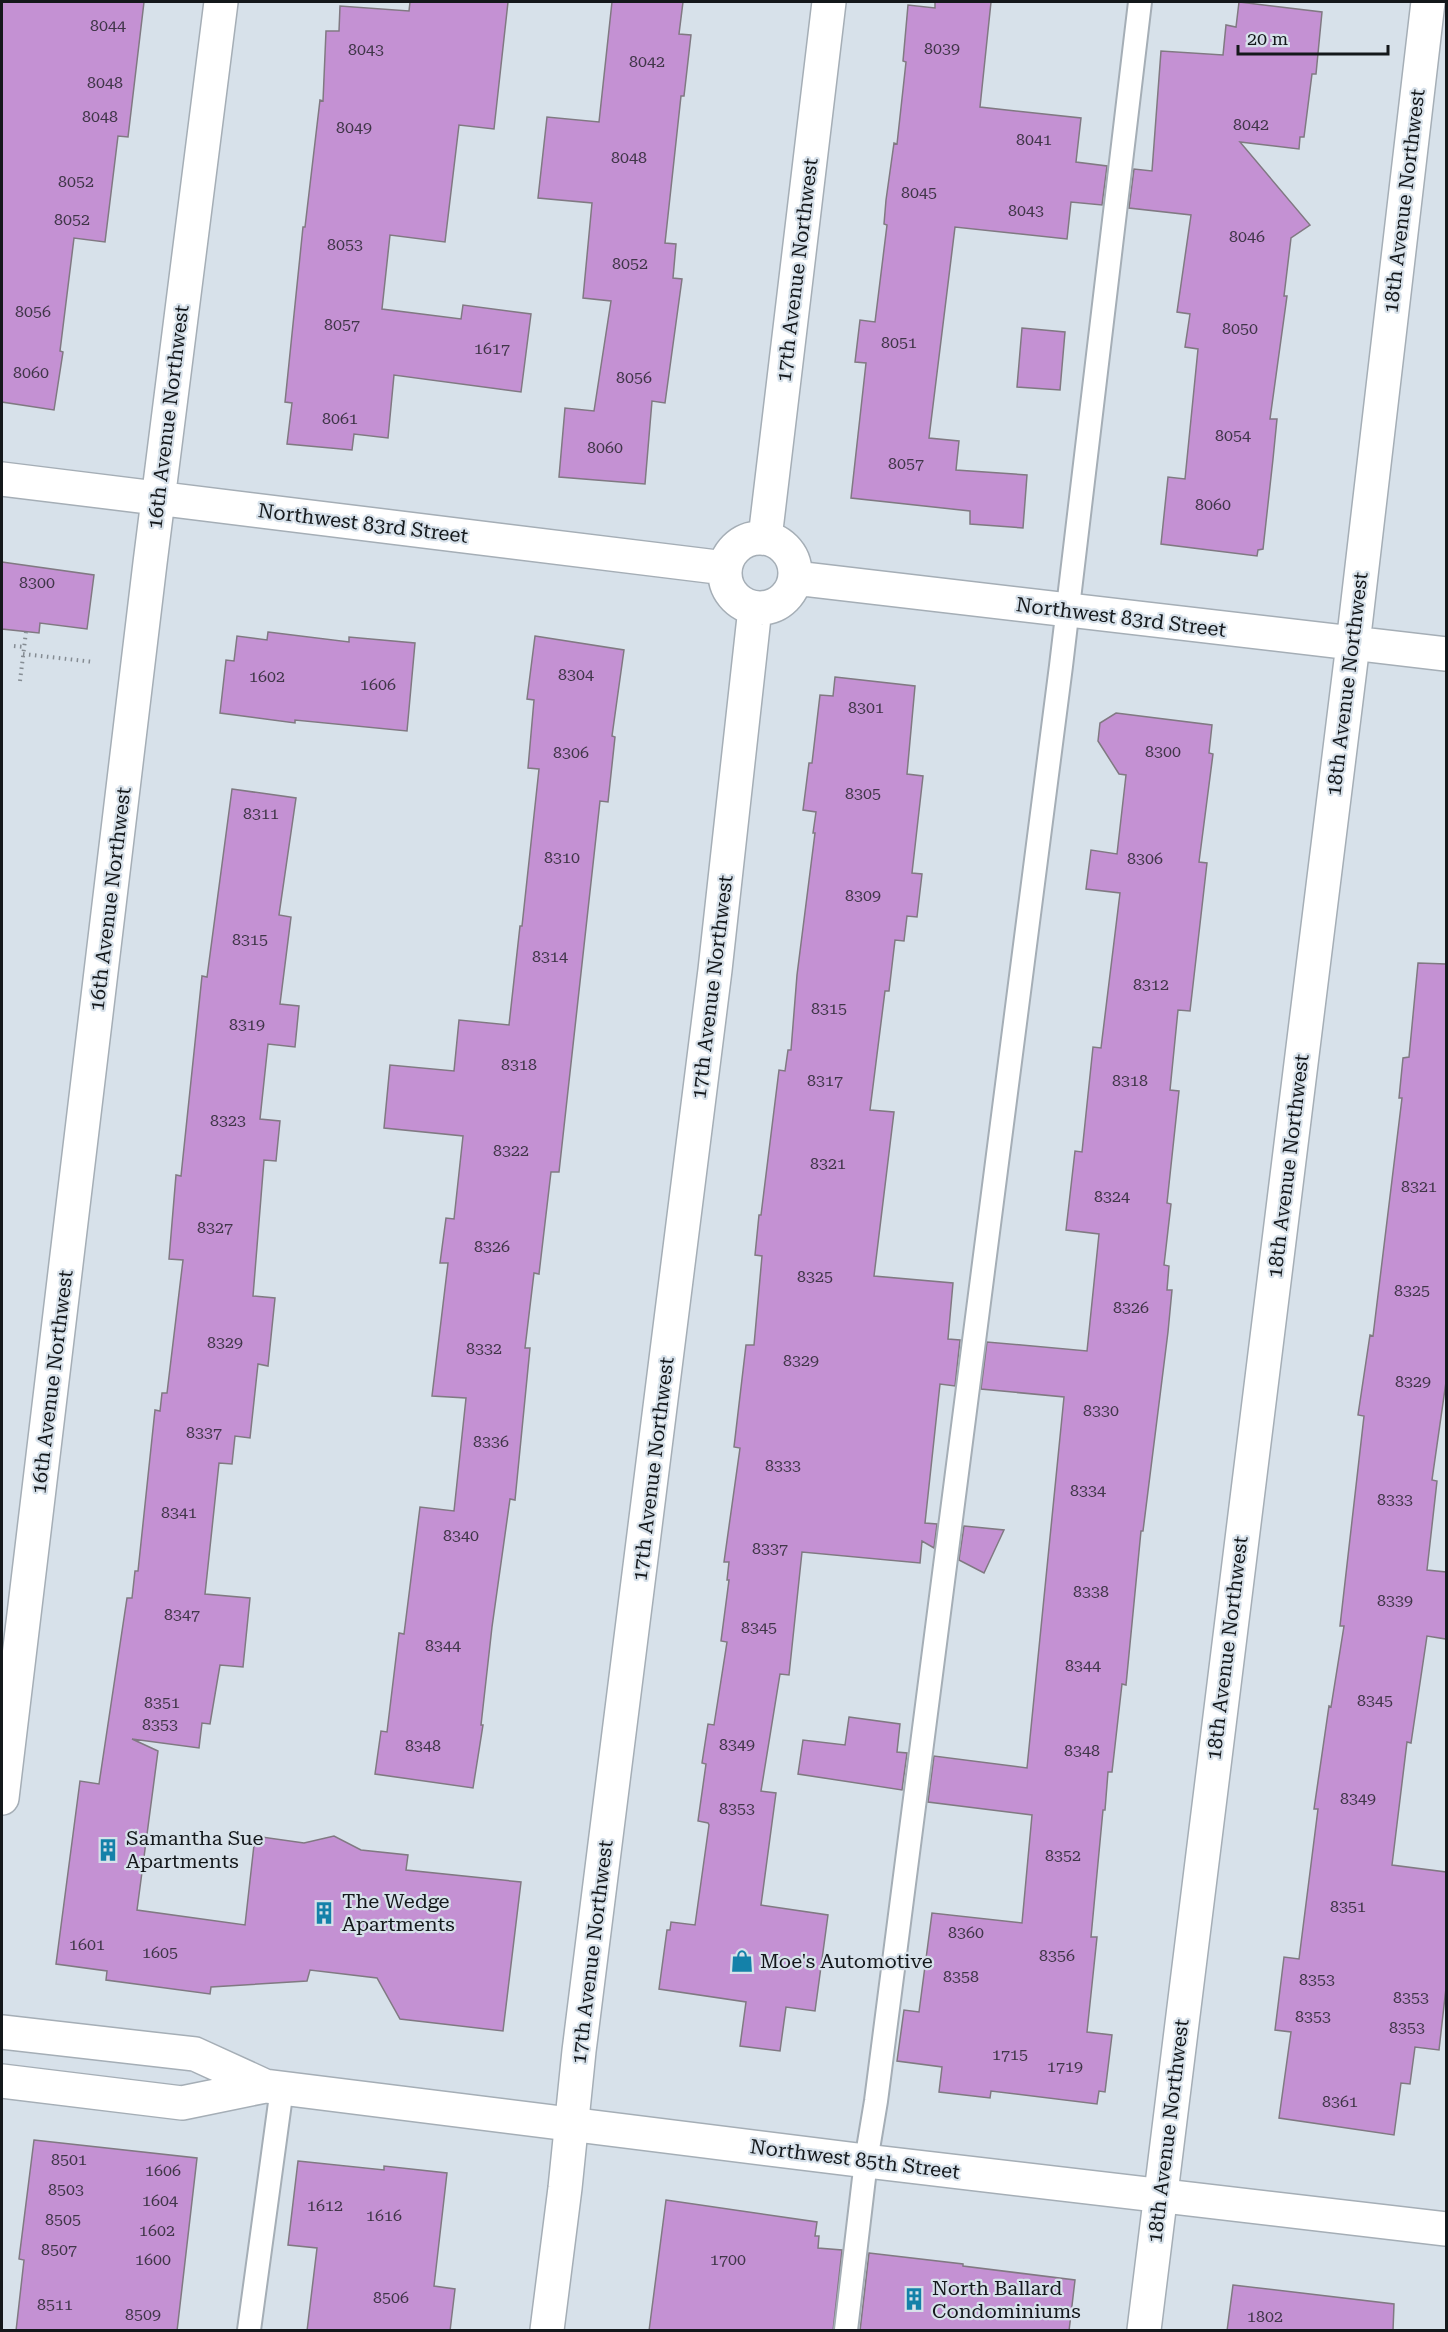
<svg xmlns="http://www.w3.org/2000/svg" width="1448" height="2332" font-family="'Roboto Serif',serif">
	<style>
		.building { fill: #c491d3; stroke: #807982; stroke-width: 1.5 }
		.lines { fill: none; stroke-linecap: round; stroke-linejoin: round }
		.service-casing { stroke: #a5aeb6; stroke-width: 26 }
		.minor-casing { stroke: #a5aeb6; stroke-width: 36 }
		.tertiary-casing { stroke: #a5aeb6; stroke-width: 36 }
		.path { stroke: #858c93; stroke-width: 4; stroke-dasharray: 1.5 4.5; stroke-linecap: butt }
		.service { stroke: #fff; stroke-width: 22 }
		.minor { stroke: #fff; stroke-width: 33 }
		.tertiary { stroke: #fff; stroke-width: 33 }
		.labels { text-anchor: middle; dominant-baseline: central; stroke-width: 4.5; stroke-linejoin: round; paint-order: stroke }
		.number-label { font-size: 16px; fill: #403649 }
		.street-label { font-size: 20px; fill: #14181b; stroke: #d7e1ea }
		.poi-label { font-size: 20px; fill: #14181b; stroke: #d7e1ea; text-anchor: start }
	</style>
	<rect width="100%" height="100%" fill="#d7e1ea"/>
	<!-- building -->
	<path class="building" d="M 2,2 L 144,2 L 128,137 L 118,136 L 105,242 L 74,238 L 60,351 L 63,352 L 54,410 L 2,402 Z
		M 410,2 L 508,2 L 494,129 L 459,125 L 445,242 L 390,235 L 382,309 L 461,319 L 463,305 L 531,314 L 521,392 L 394,375 L 388,438 L 354,434 L 352,450 L 287,444 L 292,403 L 285,402 L 303,227 L 305,227 L 320,100 L 323,101 L 326,31 L 339,31 L 340,6 L 409,11 Z
		M 612,2 L 683,2 L 679,34 L 691,35 L 684,96 L 681,96 L 665,243 L 676,244 L 673,278 L 682,279 L 665,403 L 652,401 L 645,484 L 559,477 L 565,408 L 594,411 L 611,301 L 583,298 L 592,203 L 538,198 L 547,117 L 599,122 Z
		M 935,2 L 991,2 L 980,107 L 1081,118 L 1076,162 L 1107,166 L 1102,205 L 1071,202 L 1067,239 L 955,227 L 929,438 L 959,441 L 956,470 L 1027,475 L 1023,528 L 970,524 L 970,511 L 851,498 L 866,363 L 855,362 L 860,320 L 875,322 L 887,225 L 884,224 L 886,200 L 894,143 L 897,144 L 906,62 L 903,61 L 908,5 L 935,8 Z
		M 1239,2 L 1322,12 L 1316,74 L 1312,74 L 1304,137 L 1300,137 L 1299,149 L 1240,142 L 1310,225 L 1291,238 L 1284,296 L 1287,296 L 1270,419 L 1277,419 L 1273,459 L 1263,549 L 1258,550 L 1257,556 L 1161,544 L 1168,477 L 1185,479 L 1198,349 L 1185,347 L 1190,314 L 1177,312 L 1191,215 L 1129,208 L 1134,169 L 1152,171 L 1161,51 L 1223,55 L 1226,25 L 1236,27 Z
		M 1022,328 L 1065,332 L 1060,390 L 1017,387 Z
		M 2,562 L 94,575 L 87,629 L 40,623 L 39,633 L 2,629 Z
		M 268,632 L 349,642 L 349,637 L 415,643 L 407,731 L 295,720 L 295,723 L 220,713 L 226,660 L 234,661 L 237,636 L 267,640 Z
		M 535,636 L 624,650 L 612,736 L 615,737 L 608,802 L 600,801 L 559,1172 L 551,1172 L 539,1274 L 534,1273 L 525,1348 L 530,1348 L 515,1500 L 510,1499 L 492,1627 L 481,1725 L 483,1725 L 473,1788 L 375,1774 L 381,1731 L 387,1732 L 399,1633 L 404,1634 L 420,1507 L 454,1511 L 466,1398 L 432,1396 L 448,1263 L 440,1263 L 446,1218 L 454,1219 L 463,1136 L 384,1128 L 390,1065 L 454,1071 L 459,1020 L 509,1025 L 520,926 L 522,926 L 539,769 L 528,768 L 534,700 L 527,699 Z
		M 835,677 L 915,686 L 907,774 L 923,776 L 912,873 L 922,874 L 917,917 L 907,916 L 904,941 L 895,940 L 889,991 L 885,991 L 870,1110 L 894,1112 L 874,1276 L 953,1283 L 948,1339 L 960,1340 L 955,1386 L 940,1384 L 925,1523 L 937,1524 L 934,1548 L 922,1541 L 920,1563 L 802,1552 L 789,1675 L 780,1674 L 761,1791 L 776,1793 L 761,1905 L 828,1915 L 815,2011 L 786,2007 L 780,2051 L 740,2046 L 746,2002 L 659,1989 L 667,1930 L 670,1930 L 671,1922 L 695,1925 L 709,1825 L 708,1823 L 698,1821 L 706,1764 L 702,1763 L 708,1724 L 714,1725 L 727,1642 L 721,1641 L 729,1580 L 727,1580 L 729,1562 L 724,1562 L 740,1448 L 734,1447 L 746,1345 L 754,1345 L 762,1256 L 755,1255 L 759,1215 L 761,1215 L 779,1070 L 785,1071 L 788,1050 L 791,1050 L 797,975 L 815,833 L 813,833 L 816,812 L 803,810 L 809,763 L 812,763 L 820,695 L 833,696 Z
		M 1116,713 L 1212,725 L 1209,753 L 1213,754 L 1199,862 L 1207,863 L 1190,1011 L 1178,1010 L 1170,1090 L 1179,1091 L 1167,1203 L 1171,1204 L 1164,1265 L 1169,1266 L 1167,1290 L 1172,1290 L 1168,1332 L 1143,1531 L 1141,1531 L 1126,1685 L 1122,1684 L 1112,1772 L 1108,1772 L 1105,1810 L 1103,1810 L 1091,1937 L 1097,1937 L 1087,2032 L 1112,2035 L 1105,2092 L 1099,2091 L 1097,2104 L 991,2091 L 990,2098 L 939,2092 L 942,2067 L 897,2061 L 904,2010 L 919,2012 L 932,1913 L 1022,1923 L 1032,1815 L 928,1802 L 934,1756 L 1027,1768 L 1064,1397 L 981,1389 L 987,1342 L 1087,1351 L 1099,1234 L 1066,1230 L 1075,1151 L 1082,1152 L 1093,1047 L 1101,1048 L 1120,893 L 1086,889 L 1091,850 L 1117,854 L 1126,775 L 1119,774 L 1098,741 L 1100,723 Z
		M 232,789 L 296,798 L 279,915 L 291,917 L 280,1004 L 299,1006 L 295,1047 L 268,1044 L 260,1119 L 280,1121 L 276,1161 L 264,1160 L 253,1296 L 275,1298 L 268,1366 L 258,1364 L 250,1438 L 235,1436 L 232,1464 L 219,1463 L 205,1594 L 250,1598 L 243,1667 L 220,1665 L 210,1724 L 202,1723 L 199,1748 L 132,1739 L 158,1751 L 137,1910 L 245,1925 L 255,1836 L 304,1843 L 334,1836 L 361,1850 L 408,1855 L 406,1870 L 521,1882 L 503,2031 L 400,2019 L 377,1978 L 310,1970 L 307,1981 L 211,1987 L 210,1994 L 106,1980 L 107,1971 L 56,1964 L 80,1781 L 99,1784 L 127,1598 L 132,1598 L 135,1571 L 138,1571 L 155,1410 L 160,1411 L 162,1393 L 167,1393 L 183,1260 L 169,1259 L 176,1175 L 181,1176 L 202,976 L 207,977 Z
		M 1418,963 L 1446,964 L 1446,1382 L 1432,1480 L 1437,1481 L 1427,1570 L 1446,1572 L 1446,1639 L 1427,1636 L 1411,1743 L 1407,1742 L 1392,1865 L 1446,1872 L 1446,1988 L 1439,2050 L 1415,2047 L 1410,2084 L 1401,2083 L 1394,2135 L 1279,2118 L 1291,2032 L 1275,2030 L 1284,1957 L 1299,1959 L 1318,1809 L 1314,1809 L 1329,1706 L 1331,1707 L 1344,1626 L 1340,1626 L 1364,1416 L 1358,1415 L 1370,1335 L 1373,1336 L 1402,1098 L 1399,1098 L 1403,1058 L 1409,1057 Z
		M 964,1526 L 1004,1530 L 984,1573 L 959,1560 Z
		M 849,1717 L 900,1724 L 897,1752 L 907,1753 L 902,1790 L 798,1774 L 803,1740 L 845,1745 Z
		M 34,2140 L 197,2158 L 177,2331 L 16,2331 L 24,2260 L 19,2259 Z
		M 298,2161 L 384,2170 L 384,2166 L 447,2173 L 434,2286 L 455,2289 L 450,2331 L 307,2331 L 317,2248 L 288,2245 Z
		M 666,2200 L 817,2222 L 815,2236 L 819,2236 L 818,2248 L 842,2250 L 833,2331 L 649,2331 Z
		M 869,2253 L 963,2264 L 963,2266 L 1075,2280 L 1069,2331 L 860,2331 Z
		M 1233,2285 L 1394,2304 L 1393,2331 L 1227,2331 Z"/>
	<g class="lines">
		<!-- service casing -->
		<g class="service-casing">
			<path id="service" d="M 249,2330 L 282,2088
				M 846,2330 L 866,2161 L 876,2101 L 1061,666 L 1140,2"/>
		</g>
		<!-- minor casing -->
		<g class="minor-casing">
			<path id="minor" d="M 2,479 L 725,568
				M725 573a35 35 0 1 1 70 0a35 35 0 1 1-70 0Z
				M 765,538 L 829,2
				M 795,578 L 1446,654
				M 2,1798 L 150,563 L 221,2
				M 547,2330 L 565,2188 L 579,2051 L 715,970 L 755,608
				M 1144,2330 L 1353,644 L 1428,2"/>
		</g>
		<!-- tertiary casing -->
		<g class="tertiary-casing">
			<path id="tertiary" d="M 2,2032 L 195,2054 L 265,2086 L 866,2161 L 1446,2229
				M 2,2081 L 182,2103 L 265,2086"/>
		</g>
		<!-- path -->
		<path class="path" d="M 14,646 L 24,647
			M 23,654 L 94,662
			M 20,681 L 26,632"/>
		<!-- service -->
		<use href="#service" class="service"/>
		<!-- minor -->
		<use href="#minor" class="minor"/>
		<!-- tertiary -->
		<use href="#tertiary" class="tertiary"/>
	</g>
	<!-- icons -->
	<defs>
		<g id="building-bare" transform="scale(1.8)"><path d="M-4-6H4V6H1V3H-1V6H-4ZM-2.5-4.3h1.7v1.8h-1.7ZM.8-4.3h1.7v1.8H.8ZM-2.5-1h1.7V.8h-1.7ZM.8-1h1.7V.8H.8Z" fill="#1481a9" stroke="#d7e1ea" stroke-width="2.5" paint-order="stroke"/></g>
		<g id="shop-bare" transform="scale(1.8)"><path d="M-5-2.5h2.3a2.7 3.5 0 0 1 5.4 0H5L5.5 6h-11ZM-1.5-2.5h3a1.5 2.3 0 0 0-3 0Z" fill="#1481a9" stroke="#d7e1ea" stroke-width="2.5" paint-order="stroke"/></g>
	</defs>
	<g fill-rule="evenodd">
		<use href="#building-bare" x="108" y="1850"/>
		<use href="#building-bare" x="324" y="1913"/>
		<use href="#shop-bare" x="742" y="1961"/>
		<use href="#building-bare" x="914" y="2299"/>
	</g>
	<g class="labels">
		<!-- number labels -->
		<g class="number-label">
			<text x="108" y="25">8044</text>
			<text x="942" y="48">8039</text>
			<text x="366" y="49">8043</text>
			<text x="647" y="61">8042</text>
			<text x="105" y="82">8048</text>
			<text x="100" y="116">8048</text>
			<text x="1251" y="124">8042</text>
			<text x="354" y="127">8049</text>
			<text x="1034" y="139">8041</text>
			<text x="629" y="157">8048</text>
			<text x="76" y="181">8052</text>
			<text x="919" y="192">8045</text>
			<text x="1026" y="210">8043</text>
			<text x="72" y="219">8052</text>
			<text x="1247" y="236">8046</text>
			<text x="345" y="244">8053</text>
			<text x="630" y="263">8052</text>
			<text x="33" y="311">8056</text>
			<text x="342" y="324">8057</text>
			<text x="1240" y="328">8050</text>
			<text x="899" y="342">8051</text>
			<text x="492" y="348">1617</text>
			<text x="31" y="372">8060</text>
			<text x="634" y="377">8056</text>
			<text x="340" y="418">8061</text>
			<text x="1233" y="435">8054</text>
			<text x="605" y="447">8060</text>
			<text x="906" y="463">8057</text>
			<text x="1213" y="504">8060</text>
			<text x="37" y="582">8300</text>
			<text x="576" y="674">8304</text>
			<text x="267" y="676">1602</text>
			<text x="378" y="684">1606</text>
			<text x="866" y="707">8301</text>
			<text x="1163" y="751">8300</text>
			<text x="571" y="752">8306</text>
			<text x="863" y="793">8305</text>
			<text x="261" y="813">8311</text>
			<text x="562" y="857">8310</text>
			<text x="1145" y="858">8306</text>
			<text x="863" y="895">8309</text>
			<text x="250" y="939">8315</text>
			<text x="550" y="956">8314</text>
			<text x="1151" y="984">8312</text>
			<text x="829" y="1008">8315</text>
			<text x="247" y="1024">8319</text>
			<text x="519" y="1064">8318</text>
			<text x="825" y="1080">8317</text>
			<text x="1130" y="1080">8318</text>
			<text x="228" y="1120">8323</text>
			<text x="511" y="1150">8322</text>
			<text x="828" y="1163">8321</text>
			<text x="1419" y="1186">8321</text>
			<text x="1112" y="1196">8324</text>
			<text x="215" y="1227">8327</text>
			<text x="492" y="1246">8326</text>
			<text x="815" y="1276">8325</text>
			<text x="1412" y="1290">8325</text>
			<text x="1131" y="1307">8326</text>
			<text x="225" y="1342">8329</text>
			<text x="484" y="1348">8332</text>
			<text x="801" y="1360">8329</text>
			<text x="1413" y="1381">8329</text>
			<text x="1101" y="1410">8330</text>
			<text x="204" y="1432">8337</text>
			<text x="491" y="1441">8336</text>
			<text x="783" y="1465">8333</text>
			<text x="1088" y="1490">8334</text>
			<text x="1395" y="1499">8333</text>
			<text x="179" y="1512">8341</text>
			<text x="461" y="1535">8340</text>
			<text x="770" y="1548">8337</text>
			<text x="1091" y="1591">8338</text>
			<text x="1395" y="1600">8339</text>
			<text x="182" y="1614">8347</text>
			<text x="759" y="1627">8345</text>
			<text x="443" y="1645">8344</text>
			<text x="1083" y="1665">8344</text>
			<text x="1375" y="1700">8345</text>
			<text x="162" y="1702">8351</text>
			<text x="160" y="1724">8353</text>
			<text x="737" y="1744">8349</text>
			<text x="423" y="1745">8348</text>
			<text x="1082" y="1750">8348</text>
			<text x="1358" y="1798">8349</text>
			<text x="737" y="1808">8353</text>
			<text x="1063" y="1855">8352</text>
			<text x="1348" y="1906">8351</text>
			<text x="966" y="1932">8360</text>
			<text x="87" y="1944">1601</text>
			<text x="160" y="1952">1605</text>
			<text x="1057" y="1955">8356</text>
			<text x="961" y="1976">8358</text>
			<text x="1317" y="1979">8353</text>
			<text x="1411" y="1997">8353</text>
			<text x="1313" y="2016">8353</text>
			<text x="1407" y="2027">8353</text>
			<text x="1010" y="2054">1715</text>
			<text x="1065" y="2066">1719</text>
			<text x="1340" y="2101">8361</text>
			<text x="69" y="2159">8501</text>
			<text x="163" y="2170">1606</text>
			<text x="66" y="2189">8503</text>
			<text x="160" y="2200">1604</text>
			<text x="325" y="2205">1612</text>
			<text x="384" y="2215">1616</text>
			<text x="63" y="2219">8505</text>
			<text x="157" y="2230">1602</text>
			<text x="59" y="2249">8507</text>
			<text x="153" y="2259">1600</text>
			<text x="728" y="2259">1700</text>
			<text x="391" y="2297">8506</text>
			<text x="55" y="2304">8511</text>
			<text x="143" y="2314">8509</text>
			<text x="1265" y="2316">1802</text>
		</g>
		<!-- street labels -->
		<g class="street-label">
			<text transform="translate(1404 201) rotate(-83)">18th Avenue Northwest</text>
			<text transform="translate(797 270) rotate(-83)">17th Avenue Northwest</text>
			<text transform="translate(168 417) rotate(-83)">16th Avenue Northwest</text>
			<text transform="translate(363 523) rotate(7)">Northwest 83rd Street</text>
			<text transform="translate(1121 617) rotate(7)">Northwest 83rd Street</text>
			<text transform="translate(1347 684) rotate(-83)">18th Avenue Northwest</text>
			<text transform="translate(110 899) rotate(-83)">16th Avenue Northwest</text>
			<text transform="translate(712 987) rotate(-83)">17th Avenue Northwest</text>
			<text transform="translate(1288 1166) rotate(-83)">18th Avenue Northwest</text>
			<text transform="translate(52 1382) rotate(-83)">16th Avenue Northwest</text>
			<text transform="translate(653 1469) rotate(-83)">17th Avenue Northwest</text>
			<text transform="translate(1227 1648) rotate(-83)">18th Avenue Northwest</text>
			<text transform="translate(592 1952) rotate(-83)">17th Avenue Northwest</text>
			<text transform="translate(1168 2131) rotate(-83)">18th Avenue Northwest</text>
			<text transform="translate(855 2159) rotate(7)">Northwest 85th Street</text>
		</g>
		<!-- poi labels -->
		<g class="poi-label">
			<text x="126" y="1838">Samantha Sue<tspan x="126" dy="23">Apartments</tspan></text>
			<text x="342" y="1901">The Wedge<tspan x="342" dy="23">Apartments</tspan></text>
			<text x="760" y="1961">Moe's Automotive</text>
			<text x="932" y="2288">North Ballard<tspan x="932" dy="23">Condominiums</tspan></text>
		</g>
	</g>
	<!-- border -->
	<rect width="1448" height="2332" fill="none" stroke="#14181b" stroke-width="6"/>
	<!-- scale -->
	<path d="M1238 45v9h150v-9" fill="none" stroke="#14181b" stroke-width="3"/>
	<text x="1247" y="45" font-size="18" fill="#14181b" stroke="#d7e1ea" stroke-width="4.5" paint-order="stroke">20 m</text>
</svg>
